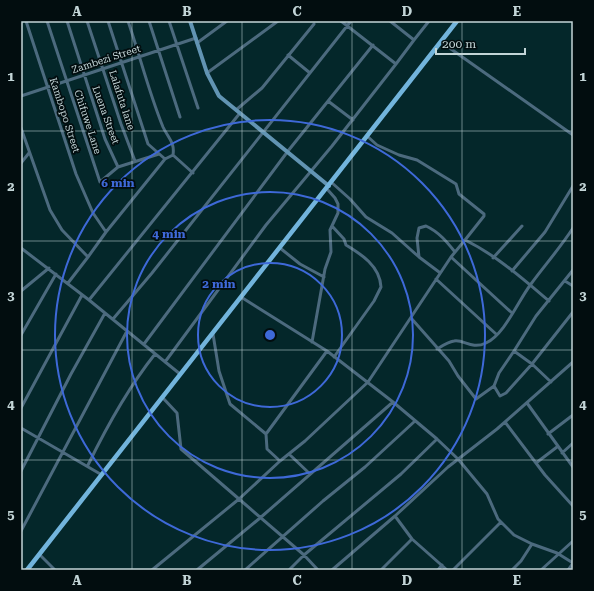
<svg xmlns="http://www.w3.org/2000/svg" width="594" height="591" font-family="'Roboto Serif',serif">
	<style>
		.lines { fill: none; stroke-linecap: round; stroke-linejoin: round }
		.street { stroke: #4c6a7e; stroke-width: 3 }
		.secondary { stroke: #6294b3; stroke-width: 4 }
		.primary { stroke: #72b4dc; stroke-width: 4.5 }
		.grid { fill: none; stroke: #c3d5d7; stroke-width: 1; stroke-opacity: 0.55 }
		.ring { fill: none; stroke: #3e69d8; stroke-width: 2 }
		.labels { text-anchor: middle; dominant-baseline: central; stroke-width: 3.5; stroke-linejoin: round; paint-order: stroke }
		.street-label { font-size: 10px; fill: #c3d5d7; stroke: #020d0f }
		.centre { fill: #3e69d8; stroke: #020d0f; stroke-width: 2 }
		.ring-label { font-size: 12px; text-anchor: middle; font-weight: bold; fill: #3e69d8; stroke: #020d0f; stroke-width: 3.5; stroke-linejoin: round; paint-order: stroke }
		.neatline { fill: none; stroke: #c3d5d7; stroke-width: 1.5 }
		.grid-label { font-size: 13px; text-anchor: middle; font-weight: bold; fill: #c3d5d7 }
	</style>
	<rect width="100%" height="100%" fill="#04272a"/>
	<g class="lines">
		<!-- street -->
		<path class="street" d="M 26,21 L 76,174 L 93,213 L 106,232
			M 47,21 L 100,182 L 118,167 L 159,154
			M 67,21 L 105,139 L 118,167
			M 87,21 L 121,124 L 135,161
			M 108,21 L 148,144 L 165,159
			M 128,21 C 140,56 149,93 163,127 C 168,138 175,142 173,155
			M 149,21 L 180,117
			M 169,21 L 198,108
			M 390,21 L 414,40 L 396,64
			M 414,40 L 429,21
			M 441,42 L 573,135
			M 197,43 L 227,21
			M 288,55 L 310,73
			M 207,73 L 278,21
			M 21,96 L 196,38
			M 328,101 L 353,120
			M 236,110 L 262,88 L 314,24
			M 21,128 L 50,210 L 62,230 L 88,257 L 68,283
			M 367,136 L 377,145 L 399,155 L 417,160 L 456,184 L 459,194 L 484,214 L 484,216 L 465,240
			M 21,163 L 29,153
			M 331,182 L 350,199 L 366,217 L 392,233 L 419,257
			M 332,226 L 344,239 L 346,245 C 361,254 380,266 381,287 L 374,301 L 334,357
			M 21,248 L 89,300 L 180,374
			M 280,248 L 300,264 L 324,277
			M 88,257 L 106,232 L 165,159 L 173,155 L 193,173
			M 493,258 L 522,226
			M 573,270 L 536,316 L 514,351 L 532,364 L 573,312
			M 512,271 L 545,232 L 573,186
			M 439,272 L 419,257 L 417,238 L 419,228 L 426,226 C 439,232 447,242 455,252
			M 436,279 L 496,334
			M 565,281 L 573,286
			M 21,291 L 49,268
			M 241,297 L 327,351 L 393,402 L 437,439 L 458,459 L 487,494 L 498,519 L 514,535 L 532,544 L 557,553 L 573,563
			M 89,300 L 240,113
			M 512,313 L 451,257 L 465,240 C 496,255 523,279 549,301
			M 411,318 L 449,361 L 458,376 L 476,399 L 494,386
			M 113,319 L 152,273 L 351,21
			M 213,334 L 219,371 L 230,404 L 266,434
			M 21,335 L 56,274
			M 312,342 L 325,269 L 331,252 L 330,230 L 338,213 L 338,204 L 335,198 L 327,189
			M 144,344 L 288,151 L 373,45
			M 437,349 C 442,346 448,342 454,341 C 464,339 471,350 486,343 C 505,334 518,301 531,284 C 545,265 560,248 573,228
			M 514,351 L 499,373 L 494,386 L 500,396 L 506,393 L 532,364 L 551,382
			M 165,362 L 266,225 L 332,146 L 396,64 L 341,21
			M 162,397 L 177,413 L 181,449 L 239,499 L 280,461 L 305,441 L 368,382 L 451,257
			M 527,403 L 573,467
			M 21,408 L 82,295
			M 505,422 L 545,475 L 573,506
			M 21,428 L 102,475
			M 548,434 L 573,415
			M 562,453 L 573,443
			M 289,454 L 310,474
			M 280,461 L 267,449 L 266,434 L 327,351
			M 536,463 L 557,447
			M 88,465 C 107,426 128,388 155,354
			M 21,471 L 71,374 L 105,313
			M 395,516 L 412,539 L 447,570
			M 21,531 L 127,331
			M 39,554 L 55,570
			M 152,570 L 239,499 L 304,555 L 318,570
			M 197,570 L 260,518 L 393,402
			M 245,570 L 323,501 L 365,467 L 415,421
			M 289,570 L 304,555 L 401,474 L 437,439
			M 332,570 L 395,516 L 448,467 L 497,429 L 573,362
			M 381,570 L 412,539
			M 438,570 L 442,565
			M 453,570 L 501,522
			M 512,570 L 521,561 L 532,544
			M 541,570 L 573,541
			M 568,570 L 573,563"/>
		<!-- secondary -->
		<path class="secondary" d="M 190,21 L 207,73 L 219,96 L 329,186"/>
		<!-- primary -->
		<path class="primary" d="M 27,570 L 457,21"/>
	</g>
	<!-- grid -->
	<path class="grid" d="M 132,21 L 132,570M 242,21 L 242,570M 352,21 L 352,570M 462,21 L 462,570M 21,131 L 573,131M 21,241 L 573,241M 21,350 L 573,350M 21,460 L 573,460"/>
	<!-- distance rings -->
	<g class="ring">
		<circle cx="270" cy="335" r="72"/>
		<circle cx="270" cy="335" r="143"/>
		<circle cx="270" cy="335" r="215"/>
	</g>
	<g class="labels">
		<!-- street labels -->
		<g class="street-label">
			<text transform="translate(106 59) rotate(-18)">Zambezi Street</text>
			<text transform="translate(122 100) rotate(72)">Lalafuta lane</text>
			<text transform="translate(65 115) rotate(72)">Kambopo Street</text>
			<text transform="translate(106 115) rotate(70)">Luena Street</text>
			<text transform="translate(88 122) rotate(72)">Chifuwe Lane</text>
		</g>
	</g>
	<circle cx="270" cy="335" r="6" class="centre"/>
	<g class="ring-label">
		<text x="118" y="187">6 min</text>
		<text x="169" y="238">4 min</text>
		<text x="219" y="288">2 min</text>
	</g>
	<!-- border -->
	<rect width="594" height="591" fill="none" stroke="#020d0f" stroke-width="44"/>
	<!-- scale -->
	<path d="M436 48v6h89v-6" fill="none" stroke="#c3d5d7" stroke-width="2"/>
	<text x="442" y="48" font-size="12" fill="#c3d5d7" stroke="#020d0f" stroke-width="3" paint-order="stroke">200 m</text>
	<rect x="22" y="22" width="550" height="547" class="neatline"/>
	<g class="grid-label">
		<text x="77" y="16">A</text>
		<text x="187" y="16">B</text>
		<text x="297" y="16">C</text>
		<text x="407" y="16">D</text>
		<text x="517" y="16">E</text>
		<text x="11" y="81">1</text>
		<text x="583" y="81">1</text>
		<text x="11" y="191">2</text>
		<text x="583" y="191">2</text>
		<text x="11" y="300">3</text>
		<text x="583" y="300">3</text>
		<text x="11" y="409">4</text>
		<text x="583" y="409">4</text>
		<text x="11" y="519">5</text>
		<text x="583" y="519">5</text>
		<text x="77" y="585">A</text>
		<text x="187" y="585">B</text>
		<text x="297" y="585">C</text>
		<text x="407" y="585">D</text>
		<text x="517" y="585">E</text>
	</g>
</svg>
